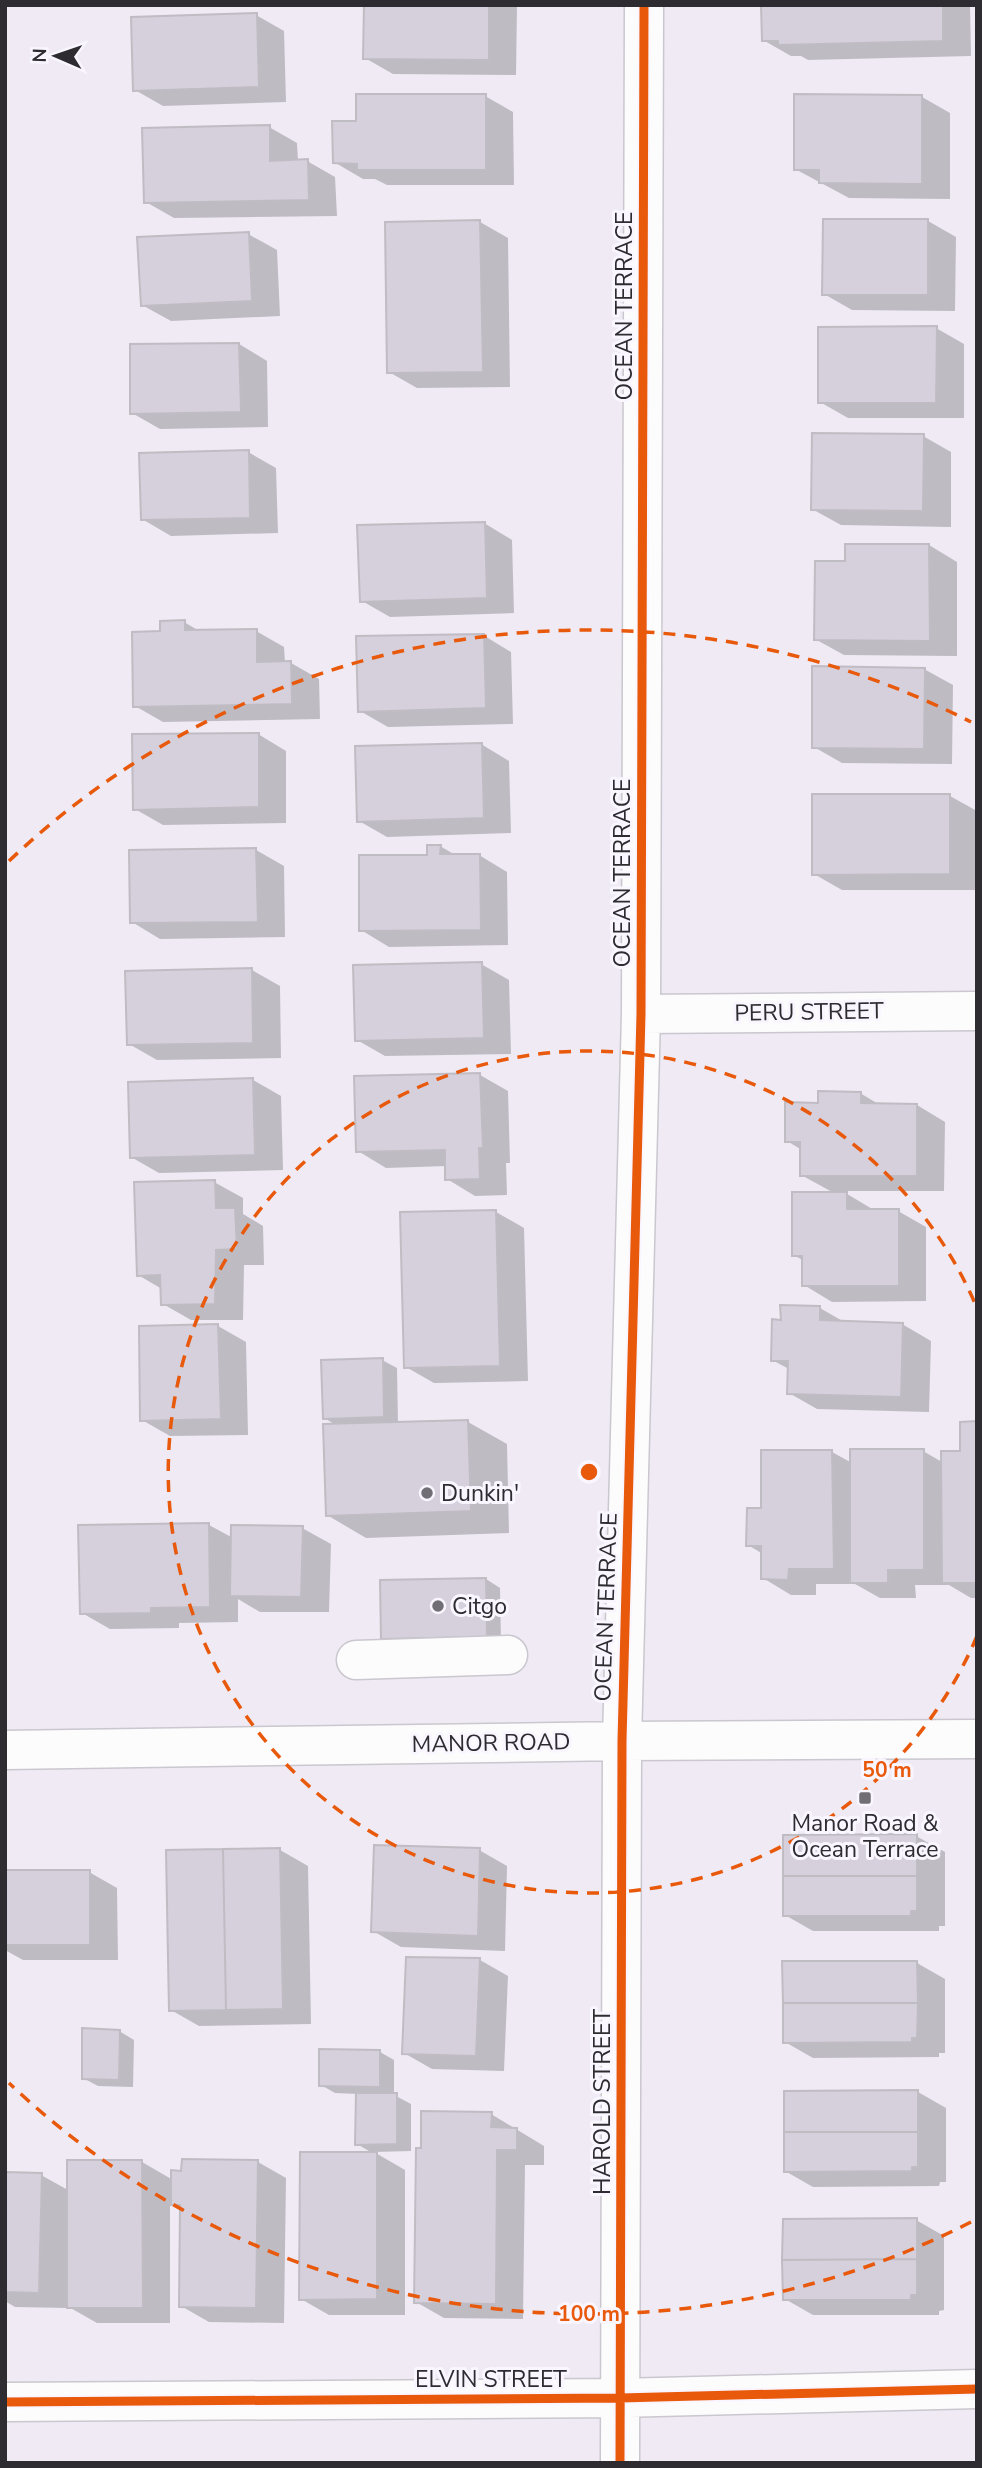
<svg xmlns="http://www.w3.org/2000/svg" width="982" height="2468" font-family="'Nunito Sans',sans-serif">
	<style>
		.shadow { fill: #0003 }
		.building { fill: #d6d0dd; stroke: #c0bcc3; stroke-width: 2 }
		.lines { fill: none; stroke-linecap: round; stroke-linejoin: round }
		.minor-casing { stroke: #cac7ce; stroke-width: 41 }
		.minor { stroke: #fdfcfd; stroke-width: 38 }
		.cycleway-casing { stroke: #faf6ff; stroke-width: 13 }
		.cycleway { stroke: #e8590c; stroke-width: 9 }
		.ring { fill: none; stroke: #e8590c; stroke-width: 3.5; stroke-dasharray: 12 9 }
		.poi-dot { fill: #726e75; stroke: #faf6ff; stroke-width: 2.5 }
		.labels { text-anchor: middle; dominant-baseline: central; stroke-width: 6; stroke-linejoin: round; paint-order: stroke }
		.street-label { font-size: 23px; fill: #2e2b31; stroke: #faf6ff }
		.poi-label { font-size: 23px; fill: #2e2b31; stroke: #faf6ff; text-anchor: start }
		.centre { fill: #e8590c; stroke: #faf6ff; stroke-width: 3.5 }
		.ring-label { font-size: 21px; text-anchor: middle; font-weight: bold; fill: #e8590c; stroke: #faf6ff; stroke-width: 6; stroke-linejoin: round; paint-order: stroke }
	</style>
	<rect width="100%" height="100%" fill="#efeaf4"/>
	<!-- shadow -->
	<path class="shadow" d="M 366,5 L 517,5 L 516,75 L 393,74 L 365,58 Z
		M 762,5 L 970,5 L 971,56 L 808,60 L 801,56 L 791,56 L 763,40 Z
		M 256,15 L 284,31 L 286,102 L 163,106 L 135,90 Z
		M 485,96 L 513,112 L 514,185 L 387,185 L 375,179 L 363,179 L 334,162 L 357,123 Z
		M 922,97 L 950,113 L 950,199 L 849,198 L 795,169 Z
		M 269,127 L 297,143 L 298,161 L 307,161 L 335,177 L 337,216 L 174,218 L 146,202 Z
		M 928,221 L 956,237 L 955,311 L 852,310 L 824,294 Z
		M 480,222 L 508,238 L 510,387 L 417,388 L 389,372 Z
		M 248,234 L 277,250 L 280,316 L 171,321 L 142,305 Z
		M 936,328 L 964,344 L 964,418 L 848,418 L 820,402 Z
		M 239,344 L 267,361 L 268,427 L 160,429 L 132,413 Z
		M 923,436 L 951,452 L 951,527 L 841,525 L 812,509 Z
		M 248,452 L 276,468 L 278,533 L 171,536 L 142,519 Z
		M 484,523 L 512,540 L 514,613 L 390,617 L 362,601 Z
		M 929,545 L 957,562 L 957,656 L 844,655 L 815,639 L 847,562 Z
		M 184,622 L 201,632 L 256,631 L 284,647 L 285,663 L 291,663 L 319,679 L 320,719 L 163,722 L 135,706 L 162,633 Z
		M 483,635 L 511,652 L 513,724 L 388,727 L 360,711 Z
		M 924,669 L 953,685 L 952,764 L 842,763 L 814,747 Z
		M 258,734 L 286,751 L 286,823 L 163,825 L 135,809 Z
		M 481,744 L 509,761 L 511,833 L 387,837 L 359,821 Z
		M 950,796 L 977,811 L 977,890 L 842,890 L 814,874 Z
		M 440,846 L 457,856 L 479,855 L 507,872 L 508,945 L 389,947 L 361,930 Z
		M 256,850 L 284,866 L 285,937 L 160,939 L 132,922 Z
		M 481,964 L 509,980 L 511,1054 L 385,1056 L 357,1040 Z
		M 252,970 L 280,986 L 281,1058 L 157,1060 L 129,1044 Z
		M 480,1075 L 508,1091 L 510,1163 L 506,1163 L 507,1195 L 475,1196 L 447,1179 L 447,1166 L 386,1168 L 358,1151 Z
		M 253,1080 L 281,1096 L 283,1170 L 159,1173 L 131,1157 Z
		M 860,1093 L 880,1105 L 917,1105 L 945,1122 L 944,1191 L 842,1191 L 874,1210 L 898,1211 L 926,1227 L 926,1301 L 832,1302 L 804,1285 L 804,1261 L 794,1255 L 834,1193 L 801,1175 L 802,1150 L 787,1141 L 820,1105 Z
		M 214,1182 L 243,1198 L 243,1214 L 263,1226 L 264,1265 L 244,1265 L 243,1320 L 191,1320 L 163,1304 L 162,1289 L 138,1275 Z
		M 496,1212 L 524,1228 L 528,1381 L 434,1383 L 406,1367 Z
		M 820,1308 L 846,1323 L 902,1324 L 931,1341 L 929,1412 L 817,1409 L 789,1393 L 789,1369 L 772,1360 L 782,1322 Z
		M 218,1326 L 246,1342 L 248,1435 L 170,1436 L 142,1420 Z
		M 382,1360 L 397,1368 L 398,1424 L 468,1422 L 507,1444 L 509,1533 L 366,1538 L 327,1515 L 338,1426 L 324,1418 Z
		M 977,1423 L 977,1598 L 971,1598 L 949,1585 L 915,1585 L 916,1598 L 880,1598 L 855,1584 L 816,1584 L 816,1595 L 791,1595 L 763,1578 L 763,1554 L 748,1545 L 763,1510 L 832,1452 L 852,1463 L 923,1451 L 942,1462 L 962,1453 Z
		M 209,1525 L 233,1538 L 302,1528 L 331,1544 L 329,1612 L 260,1612 L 238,1599 L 238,1622 L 179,1623 L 179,1628 L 110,1629 L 82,1613 Z
		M 486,1579 L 500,1588 L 501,1645 L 397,1647 L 383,1638 Z
		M 916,1836 L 945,1852 L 945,1926 L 939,1926 L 939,1931 L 813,1931 L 785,1915 Z
		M 280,1850 L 308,1866 L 311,2024 L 199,2026 L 171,2010 Z
		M 479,1850 L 507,1866 L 505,1951 L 401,1947 L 373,1931 Z
		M 5,1872 L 89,1872 L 117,1888 L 118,1960 L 23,1960 L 5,1950 Z
		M 407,1959 L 480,1960 L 508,1976 L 504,2071 L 432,2069 L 404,2053 Z
		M 917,1963 L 945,1979 L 945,2053 L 939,2053 L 939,2057 L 813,2058 L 785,2042 Z
		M 119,2031 L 134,2040 L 133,2087 L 98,2086 L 83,2078 Z
		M 380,2052 L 394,2060 L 394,2095 L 411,2104 L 411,2151 L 374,2152 L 405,2170 L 405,2315 L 329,2315 L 301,2299 L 374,2154 L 357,2144 L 358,2094 L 335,2093 L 321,2085 Z
		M 918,2092 L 946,2108 L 946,2182 L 940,2182 L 939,2186 L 813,2187 L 785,2171 Z
		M 491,2114 L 544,2146 L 544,2165 L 525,2165 L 523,2319 L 444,2318 L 416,2302 L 422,2149 Z
		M 142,2162 L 173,2180 L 258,2162 L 286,2178 L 284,2323 L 209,2322 L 181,2306 L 182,2210 L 170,2203 L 170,2323 L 97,2323 L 67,2306 L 67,2308 L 15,2307 L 5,2301 L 5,2174 L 41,2175 L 68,2190 Z
		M 916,2220 L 944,2236 L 944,2310 L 939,2311 L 939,2315 L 813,2315 L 785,2299 Z"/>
	<!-- building -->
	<path class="building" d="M 364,5 L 489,5 L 489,60 L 363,59 Z
		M 761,5 L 943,5 L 943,41 L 778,45 L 778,41 L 762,41 Z
		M 257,13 L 259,87 L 133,91 L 131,17 Z
		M 356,94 L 486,94 L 486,170 L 357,170 L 357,164 L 333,163 L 332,121 L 356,121 Z
		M 794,94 L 922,95 L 922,184 L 819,183 L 819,170 L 794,170 Z
		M 270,125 L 270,161 L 308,159 L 309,200 L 144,203 L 142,128 Z
		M 823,219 L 928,219 L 928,295 L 822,295 Z
		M 480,220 L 483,372 L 387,373 L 385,222 Z
		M 249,232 L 252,301 L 141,306 L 137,237 Z
		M 937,326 L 936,403 L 818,403 L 818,327 Z
		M 239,343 L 241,412 L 130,414 L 130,344 Z
		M 812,433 L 924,434 L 923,511 L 811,510 Z
		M 249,450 L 250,518 L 141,520 L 139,453 Z
		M 485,522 L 487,598 L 360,602 L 357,525 Z
		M 845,544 L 929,544 L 930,641 L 814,640 L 815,561 L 845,561 Z
		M 185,620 L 185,630 L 257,629 L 257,662 L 291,661 L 292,704 L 133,707 L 132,632 L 160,631 L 160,621 Z
		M 484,634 L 486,708 L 358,712 L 356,636 Z
		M 812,666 L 925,668 L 924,749 L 812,748 Z
		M 259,733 L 259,807 L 133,810 L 132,734 Z
		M 482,743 L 484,818 L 357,822 L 355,746 Z
		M 812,794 L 950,794 L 950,874 L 812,875 Z
		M 427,845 L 441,845 L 440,854 L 480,854 L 481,930 L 359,931 L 359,855 L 427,855 Z
		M 256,848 L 258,922 L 130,923 L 129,850 Z
		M 482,962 L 484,1038 L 355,1041 L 353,965 Z
		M 252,968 L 253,1043 L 127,1045 L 125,971 Z
		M 480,1073 L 483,1148 L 479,1148 L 480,1179 L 445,1180 L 445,1150 L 356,1152 L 354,1076 Z
		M 253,1078 L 255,1155 L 130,1158 L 128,1082 Z
		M 818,1091 L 861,1092 L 861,1103 L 917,1104 L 917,1176 L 800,1176 L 800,1142 L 785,1142 L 785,1102 L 818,1103 Z
		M 215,1180 L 216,1208 L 235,1208 L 237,1249 L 216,1250 L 215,1304 L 161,1305 L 160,1275 L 137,1276 L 134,1182 Z
		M 792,1192 L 847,1192 L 847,1209 L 899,1209 L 899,1286 L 802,1286 L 802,1256 L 792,1256 Z
		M 496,1210 L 500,1366 L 404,1368 L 400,1212 Z
		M 780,1305 L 820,1306 L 820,1320 L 903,1323 L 901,1397 L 787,1394 L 788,1361 L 771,1361 L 772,1319 L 781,1320 Z
		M 218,1324 L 221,1419 L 140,1421 L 139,1326 Z
		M 383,1358 L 384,1417 L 323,1419 L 321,1360 Z
		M 468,1420 L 471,1511 L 326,1516 L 323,1424 Z
		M 977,1421 L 977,1583 L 942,1583 L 941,1451 L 960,1451 L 960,1422 Z
		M 850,1449 L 924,1449 L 924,1570 L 888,1570 L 888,1583 L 850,1583 Z
		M 761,1450 L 832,1450 L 834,1569 L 789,1569 L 788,1580 L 761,1579 L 761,1546 L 746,1546 L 747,1508 L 761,1508 Z
		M 209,1523 L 210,1607 L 151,1608 L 151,1613 L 80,1614 L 78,1525 Z
		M 231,1525 L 303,1526 L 301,1597 L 230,1596 Z
		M 486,1578 L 487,1637 L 381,1639 L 380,1580 Z
		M 917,1834 L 917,1876 L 783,1876 L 783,1835 Z
		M 374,1845 L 480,1848 L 478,1936 L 371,1932 Z
		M 280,1848 L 283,2009 L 226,2010 L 223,1849 Z
		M 223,1849 L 226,2010 L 169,2011 L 166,1850 Z
		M 5,1870 L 90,1870 L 90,1945 L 5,1945 Z
		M 783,1876 L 917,1876 L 917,1911 L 911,1911 L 911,1916 L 783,1916 Z
		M 406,1957 L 480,1958 L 476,2056 L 402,2054 Z
		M 782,1961 L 917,1961 L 918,2003 L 783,2003 Z
		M 783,2003 L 918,2003 L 917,2038 L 912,2038 L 912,2042 L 783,2043 Z
		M 82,2028 L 120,2030 L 119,2080 L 82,2079 Z
		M 319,2049 L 380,2050 L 380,2087 L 319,2086 Z
		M 918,2090 L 918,2132 L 784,2132 L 784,2091 Z
		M 356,2093 L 397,2093 L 397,2144 L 355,2145 Z
		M 421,2111 L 492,2112 L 491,2127 L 517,2128 L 517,2150 L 497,2150 L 496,2304 L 414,2303 L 416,2148 L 421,2148 Z
		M 784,2132 L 918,2132 L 918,2167 L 912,2167 L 912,2171 L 784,2172 Z
		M 300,2152 L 377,2152 L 377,2299 L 299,2300 Z
		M 182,2159 L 258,2160 L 256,2308 L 179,2307 L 180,2205 L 171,2205 L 171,2170 L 181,2171 Z
		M 67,2160 L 142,2160 L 143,2308 L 67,2308 Z
		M 5,2172 L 42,2173 L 39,2293 L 5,2292 Z
		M 917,2218 L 917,2259 L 782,2260 L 783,2219 Z
		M 917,2259 L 917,2295 L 911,2295 L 911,2300 L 783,2300 L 782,2260 Z"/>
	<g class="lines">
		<!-- minor casing -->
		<g class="minor-casing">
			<path id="minor" d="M 641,1014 L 977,1011
				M 356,1660 L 508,1655
				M 5,1750 L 622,1741 L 977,1739
				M 5,2402 L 620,2398 L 977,2389
				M 620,2463 L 622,1741 L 641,1014 L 644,5"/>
		</g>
		<!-- minor -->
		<use href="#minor" class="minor"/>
		<!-- cycleway casing -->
		<g class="cycleway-casing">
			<path id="cycleway" d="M 5,2402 L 620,2398 L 977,2389
				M 620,2463 L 622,1741 L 641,1014 L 644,5"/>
		</g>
		<!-- cycleway -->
		<use href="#cycleway" class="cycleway"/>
	</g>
	<!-- distance rings -->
	<g class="ring">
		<path d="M977 1636A421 421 0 1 1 977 1308"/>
		<path d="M971 2222A842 842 0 0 1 9 2083M9 861A842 842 0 0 1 971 722"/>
	</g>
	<!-- markers -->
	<g class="poi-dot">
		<circle cx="427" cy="1493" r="7"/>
		<circle cx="438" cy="1606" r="7"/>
		<rect x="858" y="1791" width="14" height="14" rx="3.5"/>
	</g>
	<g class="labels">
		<!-- street labels -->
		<g class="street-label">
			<text transform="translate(624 306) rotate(-90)">OCEAN TERRACE</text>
			<text transform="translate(622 873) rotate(-90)">OCEAN TERRACE</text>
			<text transform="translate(809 1012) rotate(-1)">PERU STREET</text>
			<text transform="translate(606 1607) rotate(-88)">OCEAN TERRACE</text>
			<text transform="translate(491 1743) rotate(-1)">MANOR ROAD</text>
			<text transform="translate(602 2102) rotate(-90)">HAROLD STREET</text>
			<text x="491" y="2379">ELVIN STREET</text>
		</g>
		<!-- poi labels -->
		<g class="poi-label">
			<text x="441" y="1493">Dunkin'</text>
			<text x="452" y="1606">Citgo</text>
			<text x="865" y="1823" text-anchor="middle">Manor Road &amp;<tspan x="865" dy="26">Ocean Terrace</tspan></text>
		</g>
	</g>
	<circle cx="589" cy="1472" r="10" class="centre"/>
	<g class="ring-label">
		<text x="887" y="1777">50 m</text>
		<text x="589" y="2321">100 m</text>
	</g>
	<!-- border -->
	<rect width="982" height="2468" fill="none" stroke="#2e2b31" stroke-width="14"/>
	<!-- north arrow -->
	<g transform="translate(56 56) rotate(272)" stroke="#faf6ff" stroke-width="5" paint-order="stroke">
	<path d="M0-5L12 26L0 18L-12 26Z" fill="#2e2b31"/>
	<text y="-10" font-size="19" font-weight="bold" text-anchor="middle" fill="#2e2b31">N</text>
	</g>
</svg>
